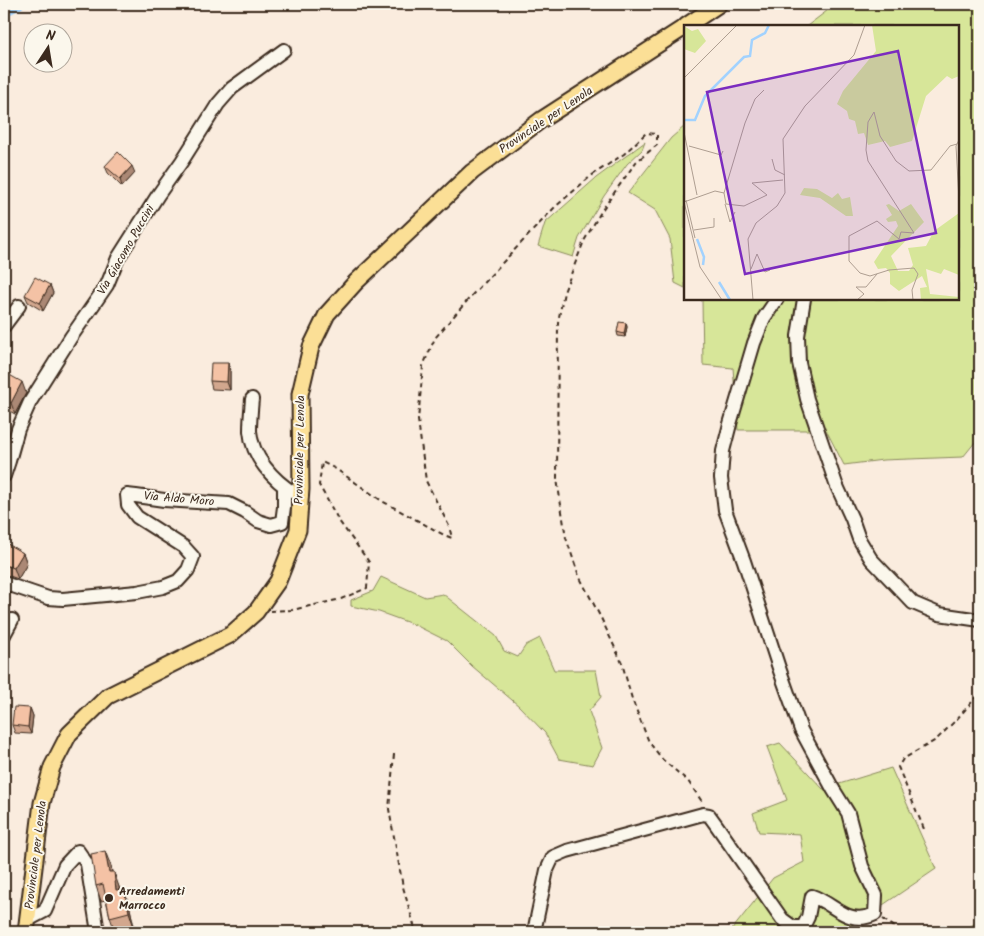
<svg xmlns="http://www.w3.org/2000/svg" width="984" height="936" font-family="Kalam,sans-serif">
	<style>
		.green { fill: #d7e699; stroke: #89885c }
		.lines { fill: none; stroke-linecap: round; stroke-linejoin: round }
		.canal { stroke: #a2d2fe; stroke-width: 10 }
		.minor-casing { stroke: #3b2a1e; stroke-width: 16 }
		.major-casing { stroke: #3b2a1e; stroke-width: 19 }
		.path { stroke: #3b2a1e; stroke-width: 2; stroke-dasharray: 5 4; stroke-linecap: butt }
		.minor { stroke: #fbf7ec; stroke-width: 12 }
		.major { stroke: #fbdf96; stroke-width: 15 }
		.wall { fill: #d2a78e; stroke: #3b2a1e }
		.shaded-wall { fill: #ab8874; stroke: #3b2a1e }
		.building { fill: #f4c2a5; stroke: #3b2a1e }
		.poi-dot { fill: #3b2a1e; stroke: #fbf7ec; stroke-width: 2 }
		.labels { text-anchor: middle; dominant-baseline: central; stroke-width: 4; stroke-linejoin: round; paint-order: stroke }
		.street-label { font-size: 12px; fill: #3b2a1e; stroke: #fbf7ec }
		.poi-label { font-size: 12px; font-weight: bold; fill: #3b2a1e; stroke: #fbf7ec; text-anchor: start }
		.inset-river { fill: none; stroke: #a2d2fe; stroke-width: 2.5 }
		.inset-road { fill: none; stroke: #ae9e91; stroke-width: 1 }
		.view { fill: #7b2cbf; fill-opacity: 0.15; stroke: #7b2cbf; stroke-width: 2.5 }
		.inset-edge { fill: none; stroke: #3b2a1e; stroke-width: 2.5 }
	</style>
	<rect width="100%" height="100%" fill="#faecde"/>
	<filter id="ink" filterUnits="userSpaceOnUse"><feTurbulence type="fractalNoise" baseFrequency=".02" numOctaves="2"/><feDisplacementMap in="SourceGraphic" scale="10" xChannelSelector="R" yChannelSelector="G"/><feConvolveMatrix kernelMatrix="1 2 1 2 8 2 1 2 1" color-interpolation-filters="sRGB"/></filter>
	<g filter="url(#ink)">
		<!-- green -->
		<path class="green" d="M 836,4 L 980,4 L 980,436 L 963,457 L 883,460 L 844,465 L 826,430 L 738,430 L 733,368 L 703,365 L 702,299 L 958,299 L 958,26 L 807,26 Z
			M 685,126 L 685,288 L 675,283 L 670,239 L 655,210 L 628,193 L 671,138 Z
			M 645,142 L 642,150 L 627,164 L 604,196 L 579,238 L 573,257 L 538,246 L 545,223 L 596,178 Z
			M 381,577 L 425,597 L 443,594 L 496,636 L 504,651 L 518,657 L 526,645 L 540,638 L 554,670 L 596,670 L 601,697 L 589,711 L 602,748 L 593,765 L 559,759 L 545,733 L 519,706 L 472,666 L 447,641 L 415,625 L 379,612 L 351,606 L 351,600 L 373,591 Z
			M 780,743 L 823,789 L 891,768 L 936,869 L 843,932 L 730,932 L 773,878 L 804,862 L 800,834 L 759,832 L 753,813 L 787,800 L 767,747 Z
			M 980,920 L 980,932 L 962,932 Z"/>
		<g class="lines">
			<!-- canal -->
			<path class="canal" d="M 4,12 L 19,4"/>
			<!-- minor casing -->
			<g class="minor-casing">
				<path id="minor" d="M 804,299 L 798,336 L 799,363 L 807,399 L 836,484 L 852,519 L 859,539 L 871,559 L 913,603 L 939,614 L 980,620
					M 4,326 L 19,306
					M 252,399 C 251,410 250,420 250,431 C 252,457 273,480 294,493 L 301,489
					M 4,476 L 9,461 L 18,429 L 30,402 L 71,337 L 107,285 L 118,258 L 158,195 L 182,161 L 218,104 L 232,88 L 284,50
					M 4,583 L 48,598 L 63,599 L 137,592 L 163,587 L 178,581 L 188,570 L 193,557 L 184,547 L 137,517 L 128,505 L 127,495 L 136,496 L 164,500 L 229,504 L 245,512 L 258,521 L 271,525 L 282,522 L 284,507 L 284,487
					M 4,635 L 12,620
					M 28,920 L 45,911 L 65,865 L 78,851 L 87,864 L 98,932
					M 534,932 L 547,870 L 553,857 L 567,851 L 703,814 L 709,815 L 717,826 L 782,919 L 793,927 L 803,927 L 808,917 L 812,896 C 835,904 848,927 875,914 L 876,895 L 862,866 L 848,813 L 833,789 L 801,730 L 779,668 L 744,561 L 725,510 L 721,478 L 723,451 L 730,424 L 754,343 L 764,318 L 777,299"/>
			</g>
			<!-- major casing -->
			<g class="major-casing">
				<path id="major" d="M 686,26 L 719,4
					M 26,932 L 42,803 L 52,767 L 69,734 L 108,696 L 230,635 L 256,612 L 278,581 L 298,530 L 301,489 L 300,394 L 311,347 L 327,314 L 356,282 L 472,172 L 541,120 L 685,27"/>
			</g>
			<!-- path -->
			<path class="path" d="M 270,611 L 292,610 L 341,599 L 367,588 L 369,562 L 339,521 L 319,485 L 322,462 L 336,469 L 382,501 L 444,535 L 452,538 L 449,526 L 426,481 L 418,420 L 423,366 L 435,338 L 473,294 L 555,207 L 591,176 L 624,154 L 646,133 L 657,134 L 657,145 L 636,162 L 602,210 L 584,241 L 564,292 L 558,322 L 557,479 L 566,538 L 579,576 L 601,618 L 622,663 L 632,699 L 649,742 L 663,760 L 688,781 L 703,803
				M 394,754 L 389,809 L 403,887 L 416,932
				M 924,829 L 898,767 L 903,759 L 936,740 L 955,721 L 980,693
				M 883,919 L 902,932"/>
			<!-- minor -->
			<use href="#minor" class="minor"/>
			<!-- major -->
			<use href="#major" class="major"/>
		</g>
		<!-- wall -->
		<path class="wall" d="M 105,166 L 135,173 L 122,187 L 108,173 Z
			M 50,285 L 53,293 L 43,311 L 28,302 L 25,295 Z
			M 626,323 L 627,327 L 625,337 L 618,336 L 617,332 Z
			M 228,363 L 230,371 L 230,390 L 212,389 L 210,381 Z
			M 4,372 L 26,393 L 15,414 L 4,408 Z
			M 4,542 L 23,553 L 27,564 L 18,579 L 4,574 Z
			M 30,708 L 33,716 L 31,734 L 15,733 L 12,725 Z
			M 111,866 L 112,872 L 120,889 L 124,889 L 129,904 L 134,927 L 115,932 L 110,917 L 106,900 L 101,901 L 96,886 Z"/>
		<!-- shaded-wall -->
		<path class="shaded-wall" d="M 132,166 L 135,173 L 122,187 L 120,179 Z
			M 50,285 L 53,293 L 43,311 L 40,303 Z
			M 626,323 L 627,327 L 625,337 L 624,334 Z
			M 228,363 L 230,371 L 230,390 L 227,382 Z
			M 22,382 L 26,393 L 15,414 L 11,403 Z
			M 23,553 L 27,564 L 18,579 L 14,568 Z
			M 30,708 L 33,716 L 31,734 L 28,727 Z
			M 105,851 L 111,866 L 114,887 L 109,872 Z
			M 114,872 L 119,887 L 122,904 L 116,890 Z
			M 124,889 L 129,904 L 134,927 L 129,912 Z"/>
		<!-- building -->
		<path class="building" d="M 118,152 L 132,166 L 120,179 L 105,166 Z
			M 35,277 L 50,285 L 40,303 L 25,295 Z
			M 619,322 L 626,323 L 624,334 L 617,332 Z
			M 211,363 L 228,363 L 227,382 L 210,381 Z
			M 4,372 L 22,382 L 11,403 L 4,399 Z
			M 4,542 L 23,553 L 14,568 L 4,565 Z
			M 14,707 L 30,708 L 28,727 L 12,725 Z
			M 105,851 L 109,872 L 114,872 L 116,890 L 124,889 L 129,912 L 110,917 L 103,884 L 96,886 L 91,854 Z"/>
	</g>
	<!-- markers -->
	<circle class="poi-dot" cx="109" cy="898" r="5"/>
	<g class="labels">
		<!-- street labels -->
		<g class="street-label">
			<text transform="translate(546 120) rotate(-34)">Provinciale per Lenola</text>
			<text transform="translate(126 250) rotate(-60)">Via Giacomo Puccini</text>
			<text transform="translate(300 450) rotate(-89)">Provinciale per Lenola</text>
			<text transform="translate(179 499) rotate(5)">Via Aldo Moro</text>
			<text transform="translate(36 855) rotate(-83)">Provinciale per Lenola</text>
		</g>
		<!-- poi labels -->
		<g class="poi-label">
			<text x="119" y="891">Arredamenti<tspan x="119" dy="14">Marrocco</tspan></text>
		</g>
	</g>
	<!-- overview -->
	<g transform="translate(684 25)">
		<rect width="275" height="275" fill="#faecde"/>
		<path d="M 188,0 L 275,0 L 275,51 L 268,54 L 263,51 L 242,71 L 228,116 L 206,122 L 201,116 L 184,120 L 180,108 L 174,109 L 171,96 L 165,94 L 163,86 L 153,79 L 159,66 L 192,26 ZM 0,1 L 8,6 L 14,4 L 22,16 L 11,28 L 0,24 ZM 120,163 L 133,164 L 148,173 L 154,168 L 158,174 L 166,172 L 169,191 L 162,191 L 136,173 L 116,170 ZM 205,179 L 215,186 L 227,179 L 240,197 L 207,231 L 214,246 L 225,246 L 229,240 L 224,223 L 242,221 L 250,206 L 275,188 L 275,250 L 260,244 L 257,249 L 242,244 L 246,269 L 275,272 L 275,275 L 237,275 L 236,263 L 243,262 L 238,251 L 215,266 L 206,259 L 206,248 L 202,243 L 194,244 L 190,237 L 214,201 L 212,196 L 204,197 L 202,194 L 208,190 L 202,180 Z" fill="#d7e699"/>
		<path class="inset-river" d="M 0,95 L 11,95 L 21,71 L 60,32 L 66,31 L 68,15 L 81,8 L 85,0M 13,214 L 20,232 L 19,240M 35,257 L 46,275"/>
		<path class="inset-road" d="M 0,53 L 53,0M 0,107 L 13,170M 275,115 L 272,121 L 275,175M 5,121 L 37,130 L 39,126M 88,134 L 91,145 L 101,150M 40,168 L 61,98 L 71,74 L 80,65M 2,175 L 11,213M 0,177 L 31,166 L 40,168 L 42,179 L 60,181 L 83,170 L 68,158 L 99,155M 0,177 L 16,242 L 38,275M 41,179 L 46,197 L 51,187M 10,205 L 30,202 L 30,193M 67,244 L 73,229 L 81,247 L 86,245M 69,275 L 64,214 L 72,198 L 93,181 L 101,168 L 99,114 L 121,81 L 170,30 L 181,0M 173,275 L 180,269 L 172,262 L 182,262 L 193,249M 229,275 L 228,265 L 234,249 L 230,243 L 205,245 L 186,251 L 176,248 L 165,236 L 165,211 L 193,196 L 215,214 L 217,207 L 230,208 L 184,136 L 182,125 L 184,97 L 190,87 L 196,111 L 212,136 L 225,146 L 247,145 L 266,121 L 273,119"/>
		<path class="view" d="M 214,26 L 252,208 L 61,249 L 23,67 Z"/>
		<rect width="275" height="275" class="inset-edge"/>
	</g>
	<!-- margin -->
	<rect width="984" height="936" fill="none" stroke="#fbf7ec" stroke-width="20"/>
	<rect x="10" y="10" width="964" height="916" fill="none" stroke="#3b2a1e" stroke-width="2" filter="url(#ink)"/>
	<!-- north arrow -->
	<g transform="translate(48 48) rotate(12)"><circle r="24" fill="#fbf7ec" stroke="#aea59a"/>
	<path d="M0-4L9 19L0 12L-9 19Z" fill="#3b2a1e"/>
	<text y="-8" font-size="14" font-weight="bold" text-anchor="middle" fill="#3b2a1e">N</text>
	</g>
</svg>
